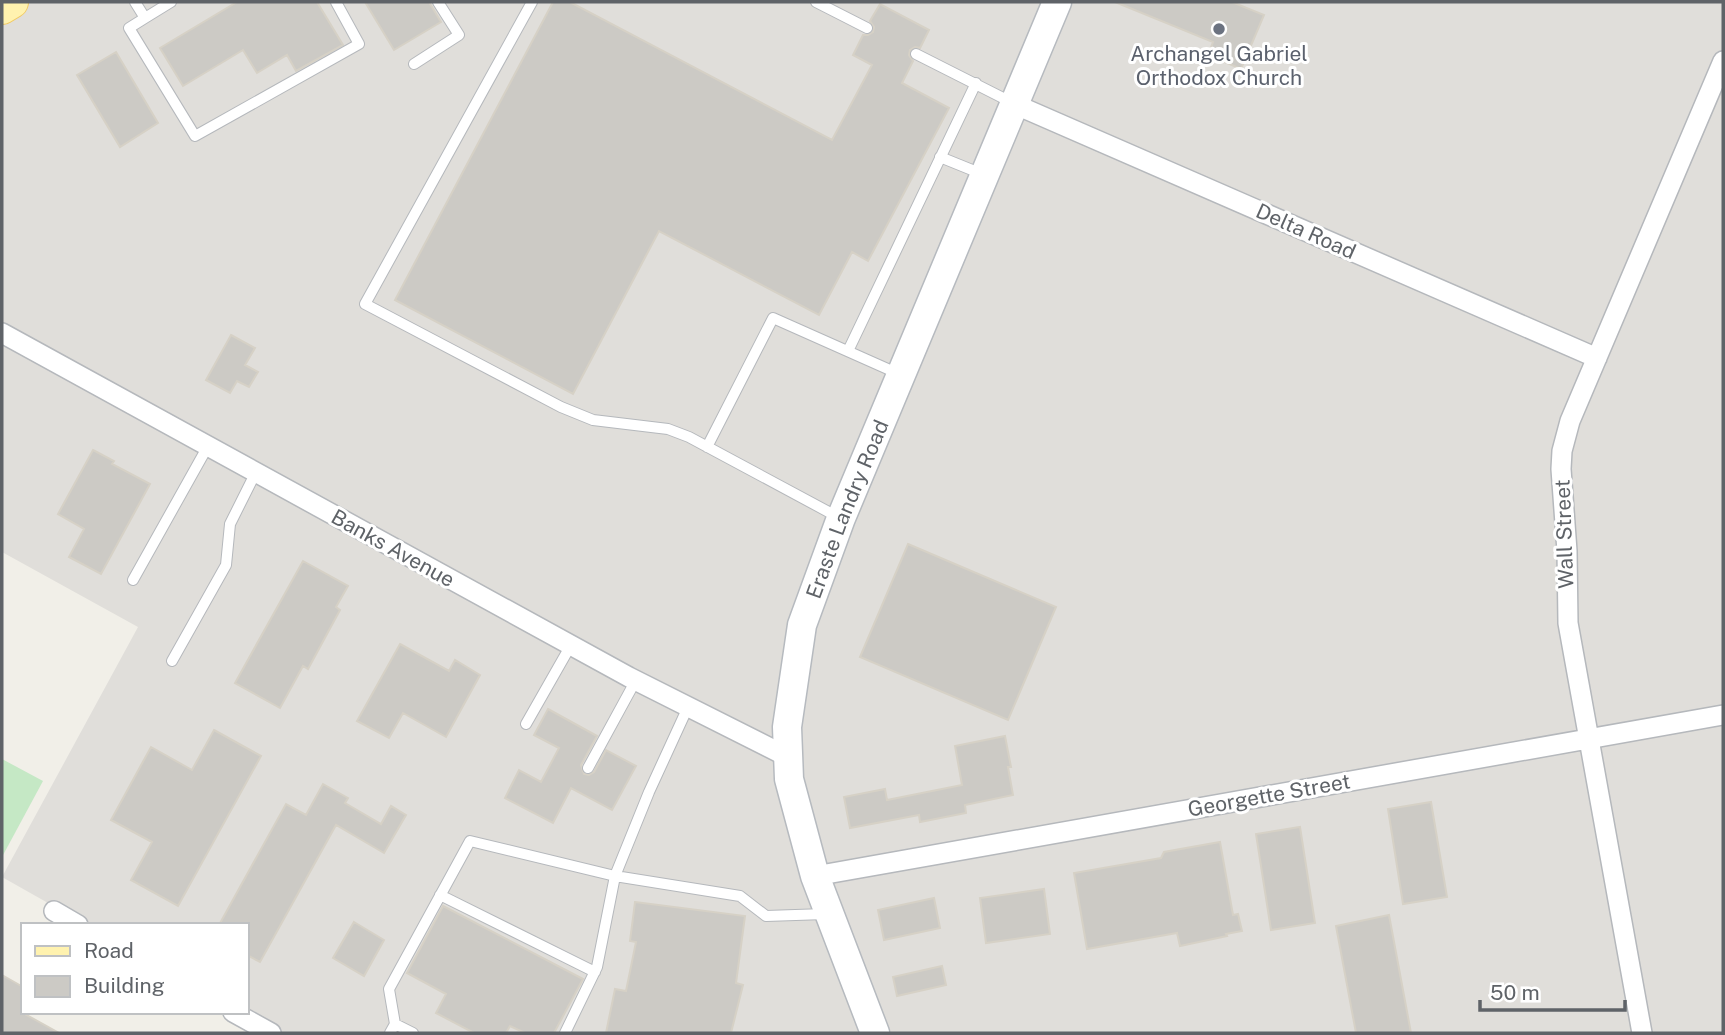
<svg xmlns="http://www.w3.org/2000/svg" width="1725" height="1035" font-family="'Public Sans',sans-serif">
	<style>
		.industrial { fill: #e0deda }
		.green { fill: #c5e8c5 }
		.building { fill: #cccac5; stroke: #d6d1c6; stroke-width: 2 }
		.lines { fill: none; stroke-linecap: round; stroke-linejoin: round }
		.lane-casing { stroke: #b5b8bc; stroke-width: 12 }
		.street-casing { stroke: #b5b8bc; stroke-width: 22 }
		.secondary-casing { stroke: #b6babf; stroke-width: 31 }
		.primary-casing { stroke: #f2c960; stroke-width: 34 }
		.lane { stroke: #fff; stroke-width: 10 }
		.street { stroke: #fff; stroke-width: 19 }
		.secondary { stroke: #fff; stroke-width: 28 }
		.primary { stroke: #fff2af; stroke-width: 32 }
		.worship-dot { fill: #6b7280; stroke: #fff; stroke-width: 2.5 }
		.labels { text-anchor: middle; dominant-baseline: central; stroke-width: 6; stroke-linejoin: round; paint-order: stroke }
		.worship-label { font-size: 21px; fill: #5b616d; stroke: #fff }
		.street-label { font-size: 21px; fill: #5f6368; stroke: #fff }
	</style>
	<rect width="100%" height="100%" fill="#f1efe8"/>
	<!-- industrial -->
	<path class="industrial" d="M 2,2 L 1723,2 L 1723,1033 L 280,1033 L 247,1012 L 247,925 L 87,925 L 2,877 L 138,627 L 2,552 Z"/>
	<!-- green -->
	<path class="green" d="M 2,759 L 43,781 L 2,857 Z"/>
	<!-- building -->
	<path class="building" d="M 237,2 L 317,2 L 343,45 L 296,71 L 287,55 L 257,73 L 243,50 L 183,86 L 160,48 Z
		M 365,2 L 429,2 L 441,22 L 394,50 Z
		M 553,2 L 570,2 L 832,140 L 872,65 L 853,55 L 863,35 L 868,35 L 873,32 L 874,27 L 870,21 L 880,4 L 929,30 L 920,48 L 915,47 L 910,50 L 909,55 L 913,61 L 902,83 L 949,108 L 868,261 L 852,252 L 819,315 L 659,231 L 573,394 L 395,300 Z
		M 1115,2 L 1232,2 L 1264,15 L 1241,69 L 1208,55 L 1213,42 Z
		M 116,52 L 158,123 L 120,147 L 77,75 Z
		M 231,335 L 255,348 L 245,365 L 258,372 L 249,387 L 237,381 L 230,393 L 206,380 Z
		M 93,450 L 114,461 L 112,464 L 150,484 L 101,574 L 69,557 L 84,529 L 58,514 Z
		M 908,544 L 1056,607 L 1008,720 L 860,657 Z
		M 303,561 L 348,586 L 336,607 L 340,610 L 308,669 L 303,666 L 280,708 L 235,683 Z
		M 400,644 L 449,671 L 455,660 L 480,675 L 446,737 L 403,713 L 389,738 L 357,721 Z
		M 548,709 L 597,736 L 581,765 L 584,774 L 589,775 L 594,772 L 606,750 L 636,766 L 612,810 L 571,788 L 553,823 L 505,798 L 519,770 L 541,782 L 559,748 L 534,735 Z
		M 214,730 L 261,756 L 178,906 L 131,880 L 152,842 L 111,820 L 151,747 L 192,770 Z
		M 1005,736 L 1011,767 L 1008,767 L 1013,795 L 965,805 L 966,813 L 920,822 L 919,815 L 850,828 L 844,797 L 885,789 L 887,800 L 962,785 L 955,746 Z
		M 323,784 L 348,798 L 345,803 L 381,824 L 391,806 L 406,815 L 384,853 L 336,825 L 260,962 L 247,955 L 247,925 L 219,925 L 286,804 L 306,815 Z
		M 1431,802 L 1447,897 L 1403,904 L 1388,809 Z
		M 1300,827 L 1315,923 L 1271,930 L 1256,834 Z
		M 1220,842 L 1233,915 L 1238,914 L 1242,931 L 1226,934 L 1227,936 L 1180,946 L 1177,933 L 1087,949 L 1074,873 L 1161,858 L 1164,852 Z
		M 1044,889 L 1050,934 L 986,943 L 980,898 Z
		M 934,898 L 940,928 L 884,940 L 878,910 Z
		M 635,902 L 745,916 L 736,983 L 743,985 L 731,1033 L 606,1033 L 615,989 L 626,991 L 636,942 L 630,941 Z
		M 443,906 L 583,979 L 554,1033 L 525,1033 L 510,1026 L 506,1033 L 474,1033 L 436,1013 L 446,994 L 407,973 Z
		M 1389,915 L 1411,1033 L 1356,1033 L 1336,926 Z
		M 354,922 L 384,940 L 364,976 L 333,958 Z
		M 942,966 L 946,985 L 897,996 L 893,977 Z
		M 2,975 L 23,987 L 23,1013 L 59,1033 L 2,1033 Z"/>
	<g class="lines">
		<!-- lane casing -->
		<g class="lane-casing">
			<path id="lane" d="M 135,2 L 145,18 L 171,2
				M 532,2 L 365,304 L 561,407 L 593,420 L 668,429 L 689,437 L 838,517
				M 816,2 L 867,28
				M 145,18 L 129,28 L 195,136 L 359,44 L 336,2
				M 916,54 L 1011,102
				M 414,64 L 459,35 L 438,2
				M 940,157 L 982,174
				M 848,351 L 976,83
				M 707,447 L 773,318 L 899,374
				M 133,580 L 208,446
				M 172,661 L 226,565 L 230,524 L 256,472
				M 688,707 L 649,792 L 615,876 L 740,896 L 766,916 L 825,914
				M 526,724 L 571,645
				M 588,768 L 636,680
				M 440,895 L 595,972
				M 395,1024 L 413,1033
				M 390,1033 L 395,1024 L 389,989 L 470,841 L 615,876 L 597,967 L 565,1033"/>
		</g>
		<!-- street casing -->
		<g class="street-casing">
			<path id="street" d="M 1014,104 L 1597,358
				M 2,333 L 629,677 L 788,757
				M 815,876 L 1723,715
				M 54,911 L 78,925
				M 233,1012 L 271,1033
				M 1642,1033 L 1568,623 L 1567,551 L 1561,469 L 1562,451 L 1570,421 L 1723,61"/>
		</g>
		<!-- secondary casing -->
		<g class="secondary-casing">
			<g id="secondary">
				<path id="s1" d="M 875,1033 L 815,876 L 789,779 L 787,727 L 802,625 L 841,518 L 1057,2"/>
			</g>
		</g>
		<!-- primary casing -->
		<g class="primary-casing">
			<path id="primary" d="M 2,8 L 12,2"/>
		</g>
		<!-- lane -->
		<use href="#lane" class="lane"/>
		<!-- street -->
		<use href="#street" class="street"/>
		<!-- secondary -->
		<use href="#secondary" class="secondary"/>
		<!-- primary -->
		<use href="#primary" class="primary"/>
	</g>
	<!-- markers -->
	<circle class="worship-dot" cx="1219" cy="29" r="7"/>
	<g class="labels">
		<!-- worship labels -->
		<g class="worship-label">
			<text x="1219" y="53">Archangel Gabriel<tspan x="1219" dy="24">Orthodox Church</tspan></text>
		</g>
		<!-- street labels -->
		<g class="street-label">
			<text transform="translate(1306 231) rotate(24)">Delta Road</text>
			<text stroke="none"><textPath href="#s1" startOffset="548">Eraste Landry Road</textPath></text>
			<text transform="translate(1564 534) rotate(-92)">Wall Street</text>
			<text transform="translate(393 548) rotate(29)">Banks Avenue</text>
			<text transform="translate(1269 795) rotate(-10)">Georgette Street</text>
		</g>
	</g>
	<!-- border -->
	<rect width="1725" height="1035" fill="none" stroke="#5f6368" stroke-width="7"/>
	<!-- legend -->
	<rect x="21" y="923" width="228" height="91" fill="#ffffff" stroke="#bfc1c3" stroke-width="2"/>
	<rect x="35" y="946" width="35" height="10" fill="#fff2af" stroke="#bfc1c3" stroke-width="2"/>
	<text x="84" y="958" font-size="21" fill="#5f6368">Road</text>
	<rect x="35" y="976" width="35" height="21" fill="#cccac5" stroke="#bfc1c3" stroke-width="2"/>
	<text x="84" y="993" font-size="21" fill="#5f6368">Building</text>
	<!-- scale -->
	<path d="M1480 1000v10h145v-10" fill="none" stroke="#5f6368" stroke-width="3.5"/>
	<text x="1490" y="1000" font-size="21" fill="#5f6368" stroke="#ffffff" stroke-width="5" paint-order="stroke">50 m</text>
</svg>
